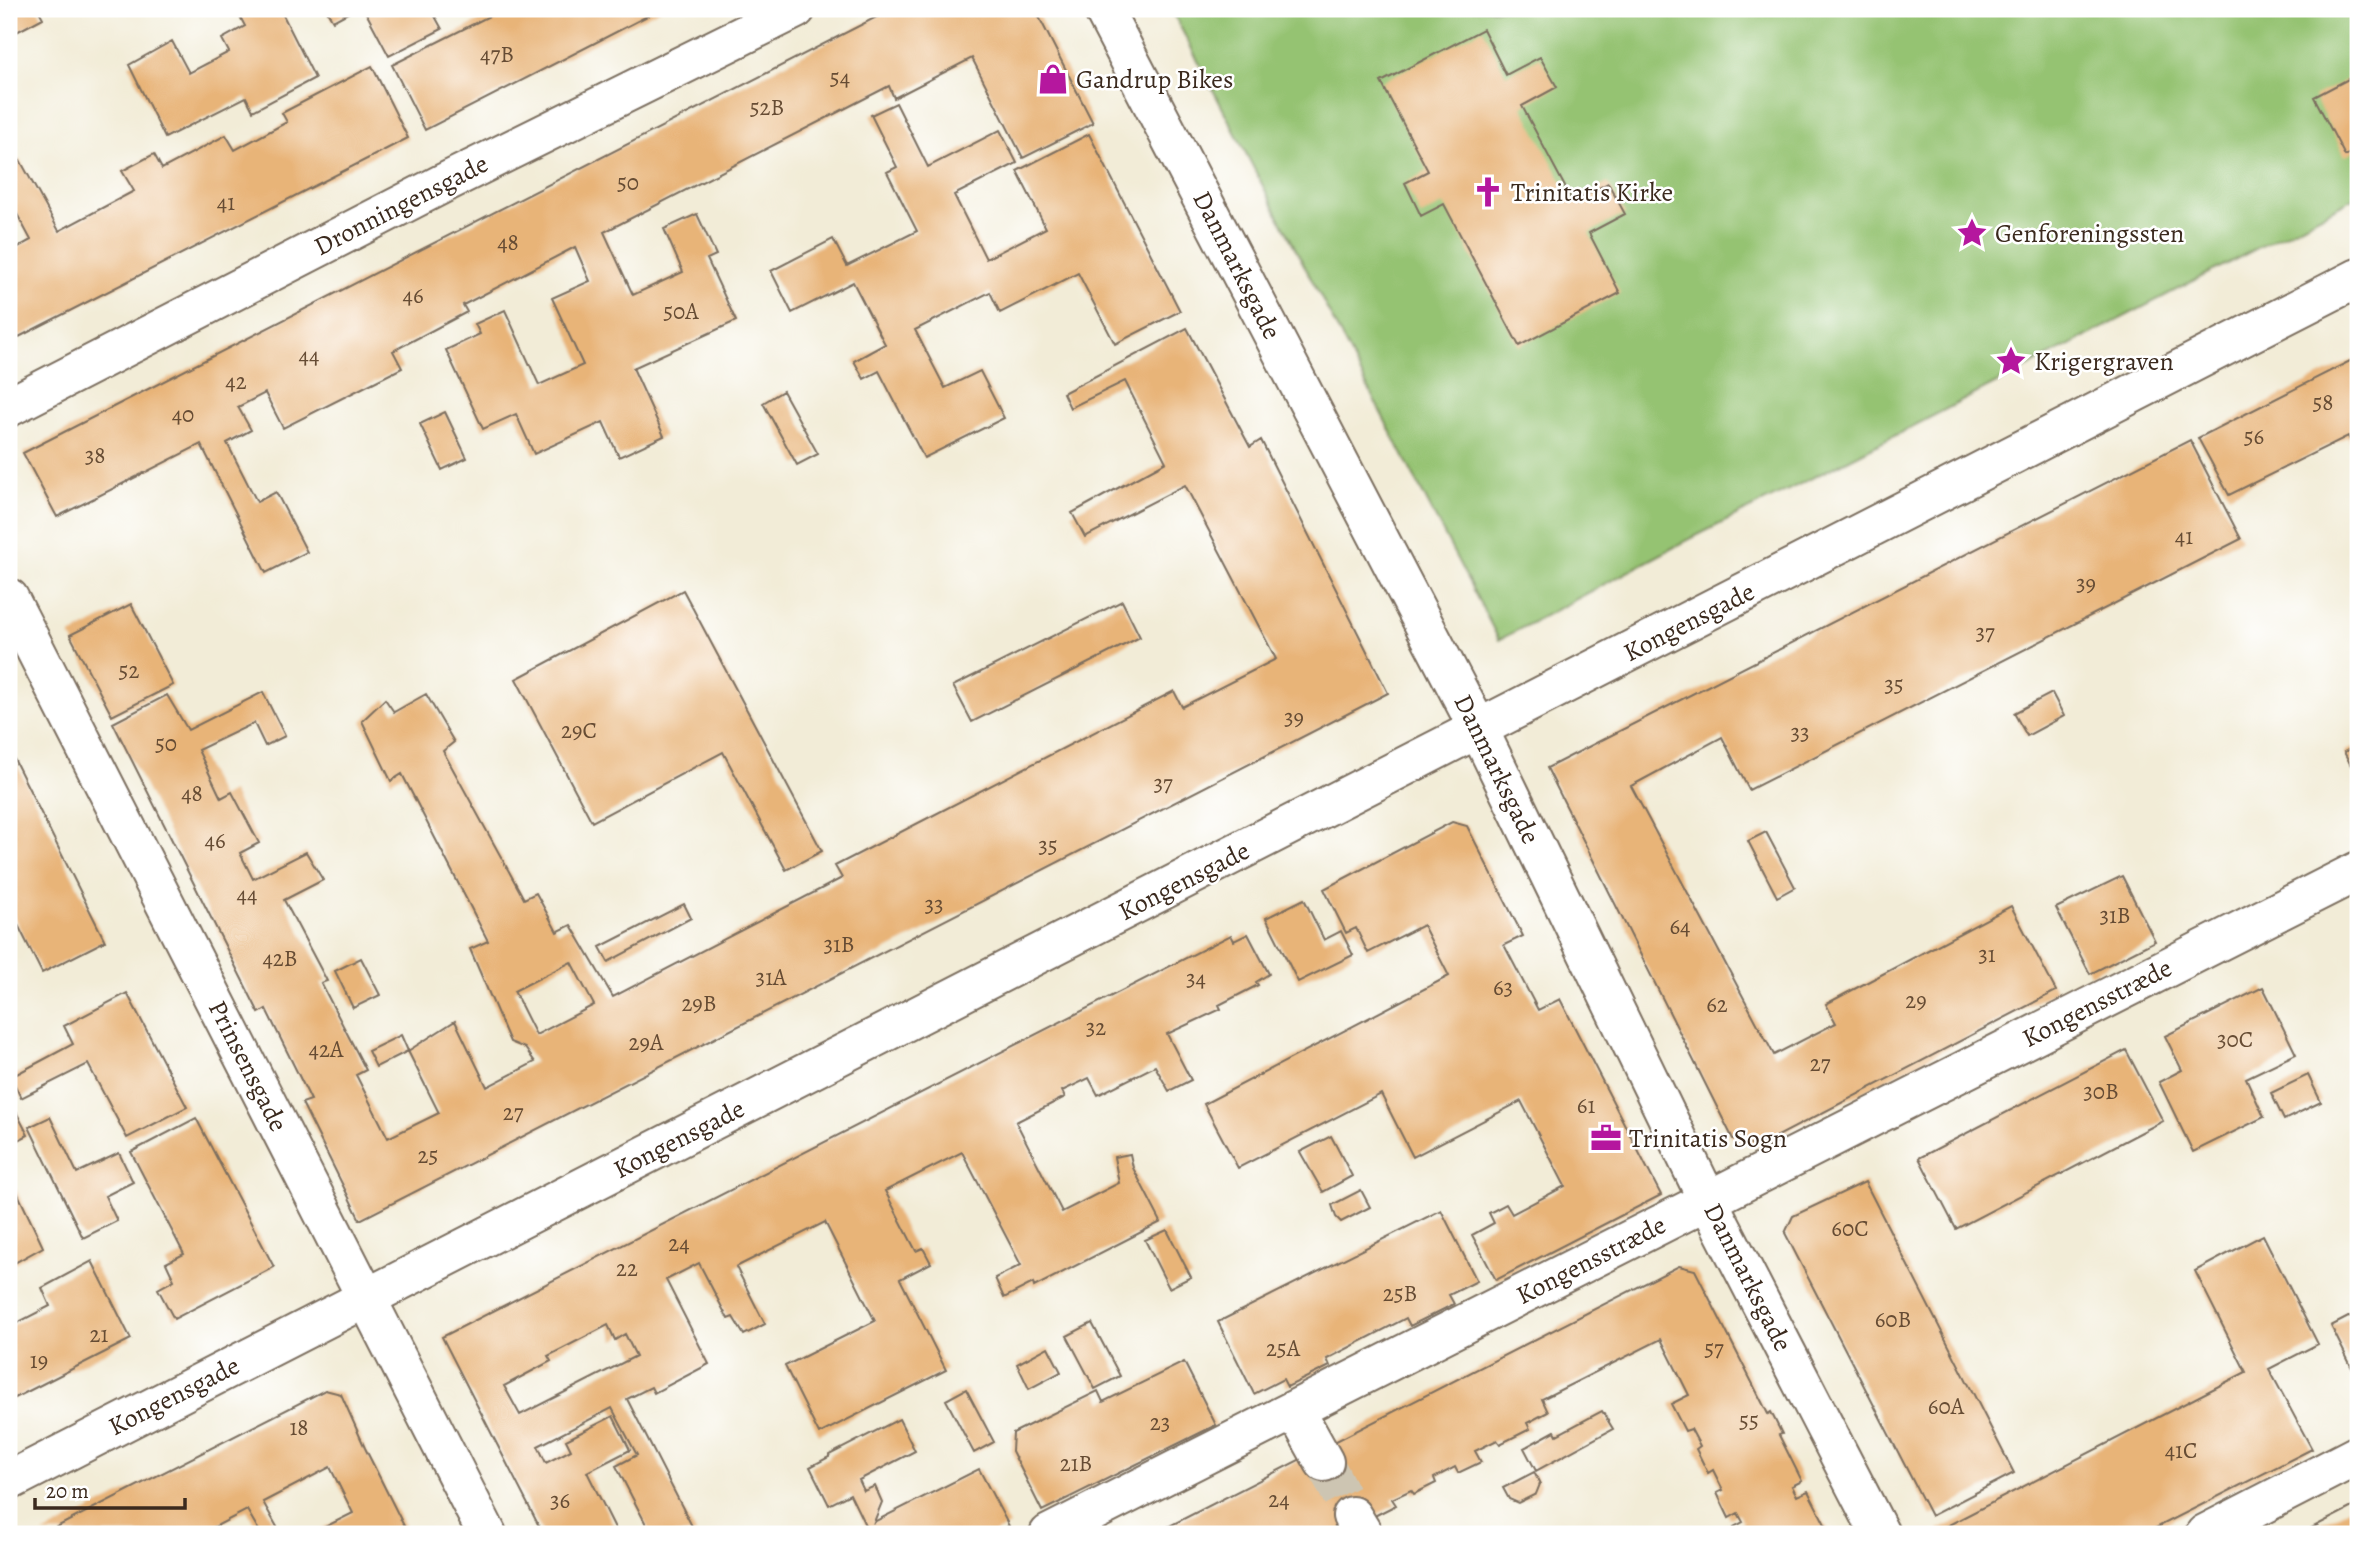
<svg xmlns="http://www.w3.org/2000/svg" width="2367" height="1543" font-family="Alegreya,serif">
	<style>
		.green { fill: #95c372; stroke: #687648; stroke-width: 2 }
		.building { fill: #e8b478; fill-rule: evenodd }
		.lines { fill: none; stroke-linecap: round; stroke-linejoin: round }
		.minor-tunnel { stroke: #cdc5b2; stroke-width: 38; stroke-dasharray: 38 19; stroke-linecap: butt }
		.minor-casing { stroke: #7b6e5f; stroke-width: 42 }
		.minor { stroke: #fff; stroke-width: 38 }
		.labels { text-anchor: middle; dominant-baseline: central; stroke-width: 5; stroke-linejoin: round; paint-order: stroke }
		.number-label { font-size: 23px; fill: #664c34 }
		.poi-label { font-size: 26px; fill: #3b2a1e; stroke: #fff; text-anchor: start }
		.street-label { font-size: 26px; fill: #3b2a1e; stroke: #fff }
	</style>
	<rect width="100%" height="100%" fill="#fff"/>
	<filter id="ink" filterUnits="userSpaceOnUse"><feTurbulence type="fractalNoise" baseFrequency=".0143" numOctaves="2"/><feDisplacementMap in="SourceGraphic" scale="14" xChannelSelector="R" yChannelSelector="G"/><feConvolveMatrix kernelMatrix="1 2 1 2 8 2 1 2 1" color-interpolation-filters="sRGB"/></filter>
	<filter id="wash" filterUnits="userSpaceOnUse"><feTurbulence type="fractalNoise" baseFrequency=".00686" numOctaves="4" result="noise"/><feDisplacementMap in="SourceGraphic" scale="28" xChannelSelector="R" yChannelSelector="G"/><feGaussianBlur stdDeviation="1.57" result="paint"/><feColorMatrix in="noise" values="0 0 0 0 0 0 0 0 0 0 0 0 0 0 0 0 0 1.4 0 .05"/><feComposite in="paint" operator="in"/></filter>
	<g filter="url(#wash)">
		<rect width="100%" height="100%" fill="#f2ecd7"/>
		<!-- green -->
		<path class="green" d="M 1171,9 L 2358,9 L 2358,196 L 1836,466 L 1684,542 L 1499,640 Z"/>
		<g id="blocks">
			<!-- building -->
			<path class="building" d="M 9,9 L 38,9 L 43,18 L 9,36 Z
				M 236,9 L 280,9 L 315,78 L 253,111 L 246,97 L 165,138 L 129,65 L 172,41 L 189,73 L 229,52 L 222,39 L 245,26 Z
				M 326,9 L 355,9 L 333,21 Z
				M 364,9 L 431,9 L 442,29 L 389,56 Z
				M 503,9 L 661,9 L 425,130 L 392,65 Z
				M 892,9 L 1035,9 L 1093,123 L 1023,158 L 972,58 L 894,98 L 889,86 L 604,232 L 633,295 L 683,272 L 664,229 L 697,214 L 716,255 L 707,259 L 736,321 L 633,368 L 664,436 L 619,457 L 603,422 L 534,454 L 516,414 L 483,429 L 446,350 L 480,334 L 475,324 L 505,310 L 539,385 L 583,365 L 552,298 L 590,281 L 575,247 L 463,305 L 467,312 L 393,351 L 402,368 L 283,428 L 265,393 L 238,407 L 251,430 L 227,443 L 257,502 L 276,492 L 307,552 L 266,573 L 201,444 L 57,517 L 23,453 Z
				M 1483,29 L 1506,75 L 1540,57 L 1557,87 L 1522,106 L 1573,202 L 1608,183 L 1625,214 L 1589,233 L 1620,293 L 1519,346 L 1444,204 L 1421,216 L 1405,183 L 1428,171 L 1381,82 Z
				M 372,66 L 408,138 L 9,342 L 9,252 L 31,240 L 9,199 L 9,166 L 20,160 L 59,231 L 134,191 L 122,171 L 154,154 L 162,169 L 226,135 L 235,150 L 287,122 L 282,113 Z
				M 2358,74 L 2358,149 L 2345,156 L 2314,97 Z
				M 896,103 L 928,167 L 1000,130 L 1017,163 L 954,195 L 986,259 L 1046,228 L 1017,171 L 1089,134 L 1180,311 L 1115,344 L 1078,273 L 1000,313 L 990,292 L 915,330 L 945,388 L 980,371 L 1004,418 L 924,458 L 879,371 L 864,379 L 854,361 L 885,344 L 853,282 L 792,313 L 771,271 L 833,239 L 847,266 L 917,231 L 887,172 L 897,167 L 871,115 Z
				M 1187,328 L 1250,447 L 1261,440 L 1388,693 L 360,1220 L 302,1103 L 311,1100 L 266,1009 L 259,1013 L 113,723 L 167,695 L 188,730 L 263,692 L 285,736 L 265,746 L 254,723 L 198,750 L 221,798 L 232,792 L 259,843 L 240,853 L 253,879 L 306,852 L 323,880 L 284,900 L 327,981 L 321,983 L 366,1070 L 356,1075 L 388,1138 L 439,1113 L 408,1051 L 455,1021 L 487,1087 L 535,1062 L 525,1048 L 510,1042 L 470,949 L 488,941 L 402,774 L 391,781 L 362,721 L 385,699 L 394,712 L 426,694 L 454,742 L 443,751 L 524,899 L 536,893 L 557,932 L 571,925 L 613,997 L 842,878 L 835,866 L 1174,691 L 1182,707 L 1276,659 L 1185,485 L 1085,537 L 1072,513 L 1166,462 L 1125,381 L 1070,408 L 1063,393 ZM 571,962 L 594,1005 L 536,1035 L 514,991 Z
				M 2358,357 L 2358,440 L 2352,444 L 2348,436 L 2229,495 L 2198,438 Z
				M 783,391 L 818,454 L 797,465 L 763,403 Z
				M 445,412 L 467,458 L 442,470 L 420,424 Z
				M 2190,440 L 2241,539 L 1749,790 L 1722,737 L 1631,786 L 1774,1055 L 1836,1023 L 1826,1004 L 2011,906 L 2056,991 L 1757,1147 L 1733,1139 L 1547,768 Z
				M 683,590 L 822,851 L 786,870 L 723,752 L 592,822 L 516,679 Z
				M 1122,601 L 1140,637 L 972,722 L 953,686 Z
				M 131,604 L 173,685 L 112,716 L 70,635 Z
				M 2052,693 L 2064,716 L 2027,736 L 2014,713 Z
				M 2358,745 L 2358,779 L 2344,752 Z
				M 9,749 L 105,941 L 42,973 L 9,907 Z
				M 1452,822 L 1467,826 L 1523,936 L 1504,945 L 1538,1010 L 1560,999 L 1661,1195 L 1496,1280 L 1472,1235 L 1494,1223 L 1489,1213 L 1506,1204 L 1512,1214 L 1565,1186 L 1521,1101 L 1413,1157 L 1381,1094 L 1238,1168 L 1204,1104 L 1449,976 L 1423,925 L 1368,953 L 1356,928 L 1346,933 L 1324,889 Z
				M 1766,832 L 1795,887 L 1777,897 L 1748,841 Z
				M 2122,876 L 2155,941 L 2090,974 L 2056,908 Z
				M 1304,899 L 1324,940 L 1341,931 L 1353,955 L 1298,982 L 1266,918 Z
				M 684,904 L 691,918 L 608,962 L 600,947 Z
				M 1248,934 L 1269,974 L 1256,982 L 1258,985 L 1219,1005 L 1221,1009 L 1167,1034 L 1191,1080 L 1169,1091 L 1155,1066 L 1098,1095 L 1089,1078 L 1062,1091 L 1065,1097 L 1016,1122 L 1062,1212 L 1119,1183 L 1114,1157 L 1130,1154 L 1133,1168 L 1161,1222 L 1034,1287 L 1033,1283 L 1004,1298 L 995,1278 L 1021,1265 L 962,1152 L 885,1191 L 916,1251 L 923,1248 L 931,1263 L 900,1279 L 946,1370 L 819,1434 L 785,1366 L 875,1321 L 825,1222 L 736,1267 L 765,1324 L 744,1335 L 733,1317 L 728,1319 L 699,1263 L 666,1280 L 709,1364 L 654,1393 L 651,1387 L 627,1399 L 696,1534 L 651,1534 L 616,1466 L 637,1455 L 612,1408 L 538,1446 L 546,1463 L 571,1450 L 566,1440 L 613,1416 L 630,1450 L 587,1472 L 616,1530 L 607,1534 L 543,1534 L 442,1337 L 1231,935 L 1234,941 ZM 608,1325 L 615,1340 L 625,1334 L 636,1356 L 520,1415 L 504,1386 L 551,1361 L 548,1356 Z
				M 361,958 L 380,995 L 353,1008 L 335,971 Z
				M 2263,987 L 2296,1054 L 2246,1078 L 2264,1117 L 2193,1152 L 2159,1082 L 2182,1070 L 2165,1036 Z
				M 127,993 L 187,1107 L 127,1138 L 88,1064 L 21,1098 L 11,1077 L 73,1044 L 64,1026 Z
				M 401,1035 L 408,1051 L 376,1067 L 368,1051 Z
				M 2126,1050 L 2163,1121 L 1956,1229 L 1919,1158 Z
				M 2308,1075 L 2321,1102 L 2284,1120 L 2271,1093 Z
				M 9,1098 L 28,1135 L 9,1145 Z
				M 50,1117 L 77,1173 L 119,1153 L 133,1182 L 105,1196 L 117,1221 L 83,1238 L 29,1127 Z
				M 196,1118 L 274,1267 L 174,1319 L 158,1289 L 174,1280 L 166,1263 L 184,1254 L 131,1152 Z
				M 1331,1136 L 1352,1176 L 1323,1192 L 1300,1152 Z
				M 9,1175 L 43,1247 L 9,1266 Z
				M 1865,1182 L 2014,1473 L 1931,1516 L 1785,1233 L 1793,1216 Z
				M 1361,1190 L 1370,1207 L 1341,1222 L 1336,1217 L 1332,1205 Z
				M 1441,1210 L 1477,1281 L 1449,1295 L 1454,1304 L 1410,1326 L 1406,1318 L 1327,1359 L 1330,1366 L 1287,1387 L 1283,1379 L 1254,1394 L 1218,1322 Z
				M 1167,1230 L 1191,1277 L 1169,1288 L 1145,1240 Z
				M 2263,1235 L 2318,1344 L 2269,1369 L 2312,1449 L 2144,1534 L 1941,1534 L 1939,1530 L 2246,1372 L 2195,1271 Z
				M 92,1261 L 131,1339 L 9,1401 L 9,1327 L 50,1306 L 42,1288 Z
				M 1679,1266 L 1695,1270 L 1768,1414 L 1771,1412 L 1782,1434 L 1779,1435 L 1802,1481 L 1792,1486 L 1797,1496 L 1808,1491 L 1830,1534 L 1738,1534 L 1734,1527 L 1743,1522 L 1738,1513 L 1729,1518 L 1717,1493 L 1723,1490 L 1713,1470 L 1708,1473 L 1696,1449 L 1700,1446 L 1691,1429 L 1685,1431 L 1671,1404 L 1689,1395 L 1661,1339 L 1542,1399 L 1548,1412 L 1527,1423 L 1530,1429 L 1500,1444 L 1497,1440 L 1475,1451 L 1481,1462 L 1458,1473 L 1455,1467 L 1434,1478 L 1436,1483 L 1414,1494 L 1411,1490 L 1392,1499 L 1396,1505 L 1339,1534 L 1154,1534 Z
				M 2358,1312 L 2358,1380 L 2331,1326 Z
				M 1092,1323 L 1120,1376 L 1095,1389 L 1067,1336 Z
				M 1048,1347 L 1061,1372 L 1029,1389 L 1017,1364 Z
				M 1184,1362 L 1216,1425 L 1042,1511 L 1012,1451 L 1013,1433 L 1098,1391 L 1103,1402 Z
				M 966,1389 L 994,1442 L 974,1453 L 946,1400 Z
				M 325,1390 L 341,1394 L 365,1448 L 408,1534 L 311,1534 L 353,1513 L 330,1467 L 263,1502 L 281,1534 L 261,1534 L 247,1510 L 201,1534 L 43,1534 Z
				M 1602,1411 L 1613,1429 L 1536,1471 L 1524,1448 L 1555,1431 L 1557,1435 Z
				M 899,1419 L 915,1451 L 859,1480 L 864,1491 L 875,1486 L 882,1502 L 874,1522 L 979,1469 L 1009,1526 L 993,1534 L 851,1534 L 866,1527 L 850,1494 L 829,1505 L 810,1467 L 829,1457 L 829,1455 Z
				M 1534,1472 L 1540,1484 L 1536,1494 L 1518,1503 L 1509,1499 L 1503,1488 Z
				M 2358,1504 L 2358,1534 L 2300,1534 Z"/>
		</g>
	</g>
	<g filter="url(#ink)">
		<use href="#blocks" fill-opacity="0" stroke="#7b6e5f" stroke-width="2"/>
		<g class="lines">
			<!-- minor-tunnel -->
			<path class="minor-tunnel" d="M 1324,1462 L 1352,1516"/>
			<!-- minor casing -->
			<g class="minor-casing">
				<path id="minor" d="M 1103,9 L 1479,730 L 1708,1201 L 1880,1534
					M 9,407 L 442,184 L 796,9
					M 9,598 L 487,1534
					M 1295,1410 L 1324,1462
					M 9,1481 L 2358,278
					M 1352,1516 L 1363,1534
					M 1049,1534 L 2358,871
					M 2205,1534 L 2358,1455"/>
			</g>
			<!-- minor -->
			<use href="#minor" class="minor"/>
		</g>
	</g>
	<!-- icons -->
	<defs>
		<g id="shop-bare" transform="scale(2.415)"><path d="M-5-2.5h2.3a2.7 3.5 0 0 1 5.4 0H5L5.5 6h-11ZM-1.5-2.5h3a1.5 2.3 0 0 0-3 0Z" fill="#b5179e" stroke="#fff" stroke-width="2.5" paint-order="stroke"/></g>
		<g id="church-bare" transform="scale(2.415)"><path d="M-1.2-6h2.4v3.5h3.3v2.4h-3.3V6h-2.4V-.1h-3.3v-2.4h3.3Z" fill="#b5179e" stroke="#fff" stroke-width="2.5" paint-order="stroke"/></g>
		<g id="sight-bare" transform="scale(2.415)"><path d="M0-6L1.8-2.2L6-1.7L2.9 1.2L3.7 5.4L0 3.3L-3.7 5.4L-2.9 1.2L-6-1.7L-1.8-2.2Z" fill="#b5179e" stroke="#fff" stroke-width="2.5" paint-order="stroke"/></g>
		<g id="office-bare" transform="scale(2.415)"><path d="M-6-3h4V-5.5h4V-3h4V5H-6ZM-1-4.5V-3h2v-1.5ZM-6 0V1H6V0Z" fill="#b5179e" stroke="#fff" stroke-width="2.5" paint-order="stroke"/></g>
	</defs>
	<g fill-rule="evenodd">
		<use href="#shop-bare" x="1053" y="79"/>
		<use href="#church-bare" x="1488" y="192"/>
		<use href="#sight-bare" x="1972" y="233"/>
		<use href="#sight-bare" x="2011" y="361"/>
		<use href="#office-bare" x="1606" y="1138"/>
	</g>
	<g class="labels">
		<!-- number labels -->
		<g class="number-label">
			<text x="497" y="54">47B</text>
			<text x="840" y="77">54</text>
			<text x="767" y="107">52B</text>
			<text x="628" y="182">50</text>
			<text x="226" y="202">41</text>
			<text x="508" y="242">48</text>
			<text x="413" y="295">46</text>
			<text x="681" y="311">50A</text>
			<text x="309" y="355">44</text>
			<text x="236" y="381">42</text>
			<text x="2323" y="402">58</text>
			<text x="183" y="414">40</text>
			<text x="2254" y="436">56</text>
			<text x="95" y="455">38</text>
			<text x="2184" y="536">41</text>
			<text x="2086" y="583">39</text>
			<text x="1985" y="632">37</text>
			<text x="129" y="670">52</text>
			<text x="1894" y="684">35</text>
			<text x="1294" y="717">39</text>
			<text x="579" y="730">29C</text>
			<text x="1800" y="732">33</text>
			<text x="166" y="743">50</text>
			<text x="1163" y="783">37</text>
			<text x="192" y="793">48</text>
			<text x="215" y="840">46</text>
			<text x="1048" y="845">35</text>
			<text x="247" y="894">44</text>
			<text x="934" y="904">33</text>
			<text x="2115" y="915">31B</text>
			<text x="1680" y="926">64</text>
			<text x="839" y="944">31B</text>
			<text x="1987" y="954">31</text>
			<text x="280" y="958">42B</text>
			<text x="771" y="977">31A</text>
			<text x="1196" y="978">34</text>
			<text x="1503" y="987">63</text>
			<text x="1916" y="1000">29</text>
			<text x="699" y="1003">29B</text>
			<text x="1717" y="1004">62</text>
			<text x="1096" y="1027">32</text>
			<text x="2235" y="1039">30C</text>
			<text x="646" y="1042">29A</text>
			<text x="326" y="1049">42A</text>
			<text x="1820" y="1063">27</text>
			<text x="2101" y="1091">30B</text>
			<text x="1586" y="1105">61</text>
			<text x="513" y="1112">27</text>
			<text x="428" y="1155">25</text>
			<text x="1850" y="1228">60C</text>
			<text x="679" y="1243">24</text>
			<text x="627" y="1268">22</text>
			<text x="1400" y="1293">25B</text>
			<text x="1893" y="1319">60B</text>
			<text x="99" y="1334">21</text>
			<text x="1283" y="1348">25A</text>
			<text x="1714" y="1348">57</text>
			<text x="39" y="1360">19</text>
			<text x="1946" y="1406">60A</text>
			<text x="1749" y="1420">55</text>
			<text x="1160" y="1422">23</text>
			<text x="299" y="1427">18</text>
			<text x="2181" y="1450">41C</text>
			<text x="1076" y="1463">21B</text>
			<text x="1279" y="1499">24</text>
			<text x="560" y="1500">36</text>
		</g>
		<!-- poi labels -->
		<g class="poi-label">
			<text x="1076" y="79">Gandrup Bikes</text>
			<text x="1511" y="192">Trinitatis Kirke</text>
			<text x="1995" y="233">Genforeningssten</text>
			<text x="2034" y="361">Krigergraven</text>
			<text x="1629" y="1138">Trinitatis Sogn</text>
		</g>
		<!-- street labels -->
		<g class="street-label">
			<text transform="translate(401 205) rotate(-27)">Dronningensgade</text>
			<text transform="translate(1237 265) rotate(63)">Danmarksgade</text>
			<text transform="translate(1689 622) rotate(-27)">Kongensgade</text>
			<text transform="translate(1497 769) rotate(64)">Danmarksgade</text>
			<text transform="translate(1184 881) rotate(-27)">Kongensgade</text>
			<text transform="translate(2097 1003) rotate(-27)">Kongensstræde</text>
			<text transform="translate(248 1066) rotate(63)">Prinsensgade</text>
			<text transform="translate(679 1139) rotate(-27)">Kongensgade</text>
			<text transform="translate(1591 1260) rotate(-27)">Kongensstræde</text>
			<text transform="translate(1748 1277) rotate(63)">Danmarksgade</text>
			<text transform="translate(174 1396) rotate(-27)">Kongensgade</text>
		</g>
	</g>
	<!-- margin -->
	<rect width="2367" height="1543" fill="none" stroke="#fff" stroke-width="35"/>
	<!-- scale -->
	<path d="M35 1498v10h150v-10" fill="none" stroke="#3b2a1e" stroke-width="3.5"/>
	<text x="46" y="1498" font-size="21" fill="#3b2a1e" stroke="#ffffff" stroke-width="5" paint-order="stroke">20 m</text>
</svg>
